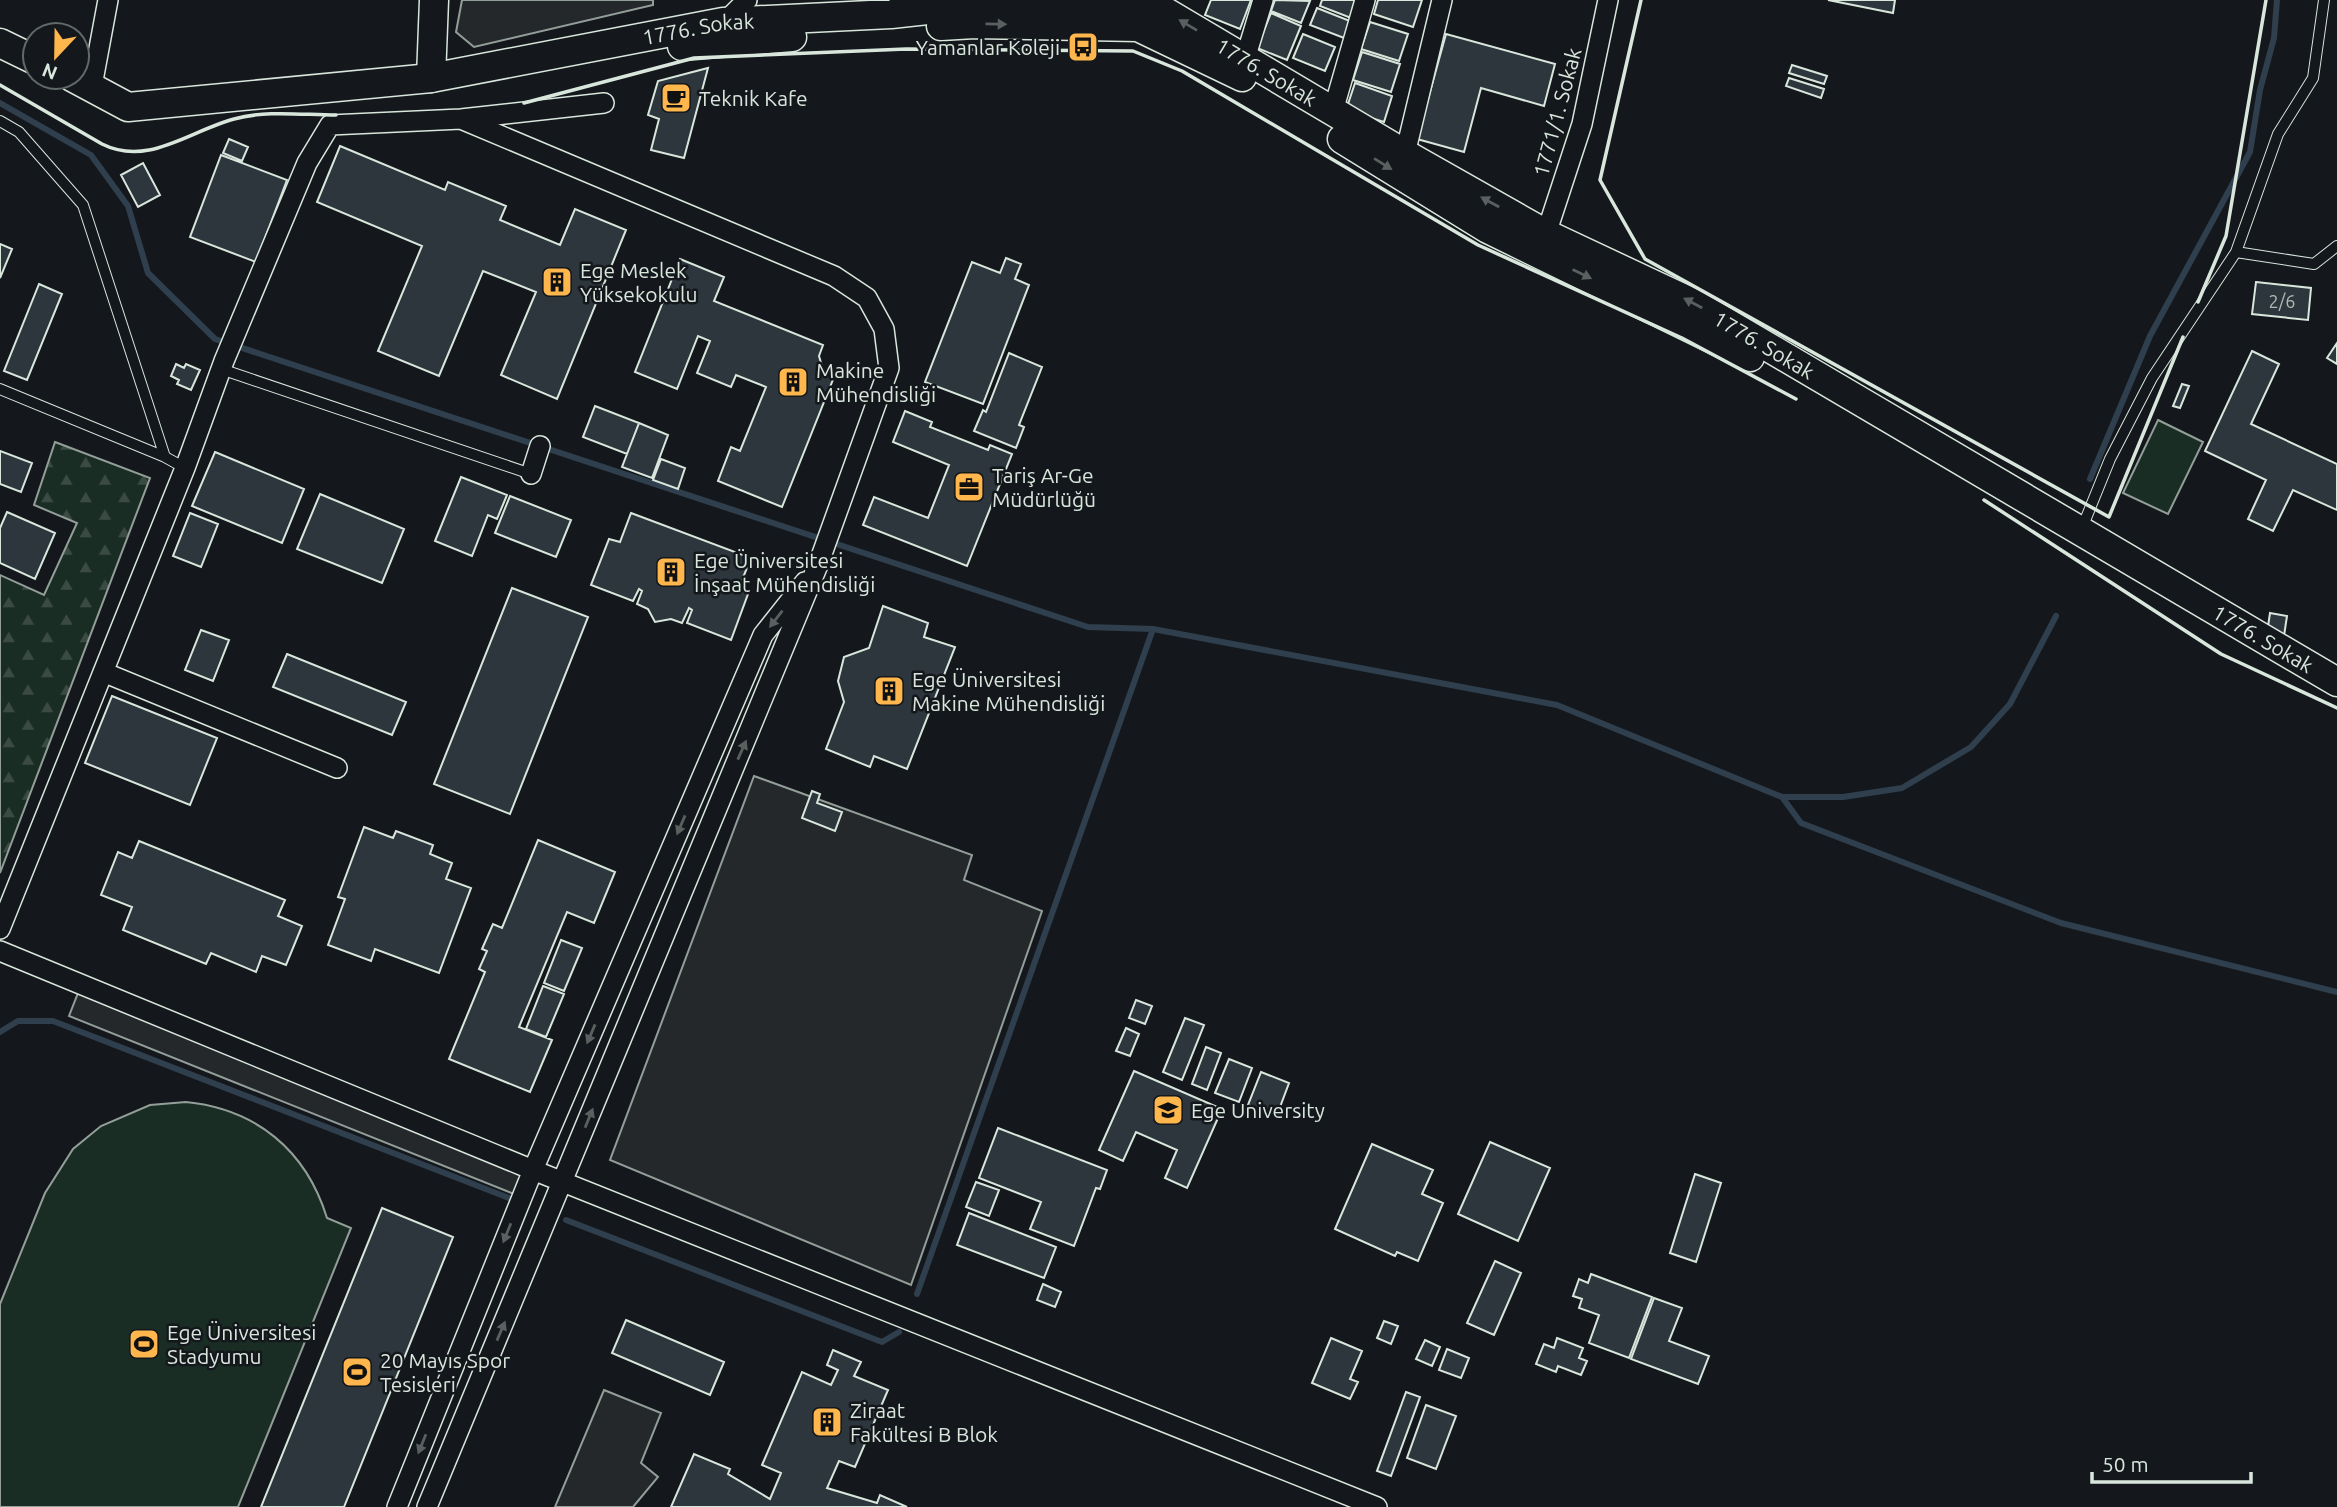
<svg xmlns="http://www.w3.org/2000/svg" width="2337" height="1507" font-family="Ubuntu,sans-serif">
	<style>
		.green { fill: #1a2d24; stroke: #939e99; stroke-width: 2 }
		.forest { fill: url(#forest-firs); stroke: #939e99; stroke-width: 2 }
		.parking { fill: #24282b; stroke: #939e99; stroke-width: 2 }
		.lines { fill: none; stroke-linecap: round; stroke-linejoin: round }
		.stream { stroke: #2f3f4d; stroke-width: 6 }
		.building { fill: #2c363c; stroke: #d8e6dc; stroke-width: 2 }
		.lane-casing { stroke: #d8e6dc; stroke-width: 12 }
		.street-casing { stroke: #d8e6dc; stroke-width: 22 }
		.secondary-casing { stroke: #d8e6dc; stroke-width: 31 }
		.lane { stroke: #14181c; stroke-width: 10 }
		.street { stroke: #14181c; stroke-width: 19 }
		.secondary { stroke: #14181c; stroke-width: 28 }
		.wall { stroke: #d8e6dc; stroke-width: 3.5 }
		.oneway { fill: #59605f }
		.labels { text-anchor: middle; dominant-baseline: central; stroke-width: 5; stroke-linejoin: round; paint-order: stroke }
		.number-label { font-size: 18px; fill: #adbab4 }
		.street-label { font-size: 21px; fill: #d8e6dc; stroke: #14181c }
		.poi-label { font-size: 21px; fill: #d8e6dc; stroke: #14181c; text-anchor: start }
	</style>
	<defs>
		<pattern id="forest-firs" width="22" height="20" patternUnits="userSpaceOnUse" patternTransform="scale(1.75)"><rect width="22" height="20" fill="#1a2d24"/><path d="M5 1l3.5 6h-7zM16 11l3.5 6h-7z" fill="#3b4b43"/></pattern>
	</defs>
	<rect width="100%" height="100%" fill="#14181c"/>
	<!-- green -->
	<path class="green" d="M 2158,420 L 2203,442 L 2168,514 L 2123,493 Z
		M 186,1102 C 256,1109 306,1150 327,1218 L 351,1228 L 238,1507 L 0,1507 L 0,1304 L 45,1193 L 73,1149 L 101,1126 L 150,1105 Z"/>
	<!-- forest -->
	<path class="forest" d="M 55,442 L 150,478 L 0,873 L 0,575 L 44,595 L 77,523 L 34,505 Z"/>
	<!-- parking -->
	<path class="parking" d="M 462,0 L 653,0 L 653,5 L 474,47 L 456,32 Z
		M 754,776 L 972,855 L 964,880 L 1042,911 L 911,1285 L 610,1160 Z
		M 78,993 L 523,1171 L 514,1194 L 69,1016 Z
		M 604,1390 L 661,1413 L 641,1463 L 658,1477 L 633,1507 L 555,1507 Z"/>
	<g class="lines">
		<!-- stream -->
		<path class="stream" d="M 0,103 L 91,155 L 128,206 L 148,273 L 215,339 L 1088,627 L 1153,629 L 1557,705 L 1782,797 L 1843,797 L 1902,788 L 1971,747 L 2010,704 L 2056,616
			M 2090,479 L 2150,336 L 2250,152 L 2260,90 L 2274,38 L 2277,0
			M 1782,797 L 1801,823 L 2061,923 L 2337,992
			M 0,1032 L 18,1021 L 53,1021 L 509,1198
			M 566,1220 L 882,1342 L 899,1332
			M 917,1294 L 1153,629"/>
	</g>
	<!-- building -->
	<path class="building" d="M 1211,0 L 1251,0 L 1240,29 L 1205,15 Z
		M 1275,0 L 1310,1 L 1301,23 L 1271,11 Z
		M 1322,0 L 1358,0 L 1351,18 L 1320,6 Z
		M 1378,0 L 1422,0 L 1413,27 L 1374,14 Z
		M 1828,0 L 1895,0 L 1893,13 Z
		M 1317,8 L 1350,21 L 1344,38 L 1310,25 Z
		M 1271,13 L 1301,26 L 1287,60 L 1257,48 Z
		M 1370,22 L 1408,34 L 1399,61 L 1361,49 Z
		M 1303,34 L 1335,47 L 1325,71 L 1293,58 Z
		M 1446,34 L 1555,64 L 1544,106 L 1481,88 L 1464,152 L 1417,139 Z
		M 1362,52 L 1400,64 L 1391,92 L 1353,80 Z
		M 1792,65 L 1827,76 L 1824,84 L 1789,73 Z
		M 708,68 L 684,158 L 651,150 L 659,119 L 648,115 L 658,81 Z
		M 1789,78 L 1824,89 L 1821,98 L 1786,86 Z
		M 1355,83 L 1392,96 L 1384,122 L 1346,110 Z
		M 229,139 L 248,147 L 242,161 L 223,153 Z
		M 340,146 L 445,190 L 448,182 L 506,206 L 500,220 L 560,245 L 575,209 L 626,230 L 557,399 L 501,375 L 536,292 L 483,271 L 439,376 L 378,351 L 422,246 L 317,202 Z
		M 221,155 L 287,180 L 256,262 L 190,237 Z
		M 143,163 L 160,195 L 138,207 L 121,175 Z
		M 0,244 L 12,249 L 0,278 Z
		M 1006,258 L 1021,264 L 1015,279 L 1029,285 L 983,404 L 925,382 L 972,262 L 1000,273 Z
		M 680,259 L 724,277 L 714,301 L 823,345 L 819,356 L 824,373 L 834,377 L 782,507 L 718,481 L 731,447 L 740,451 L 766,387 L 736,375 L 731,387 L 697,373 L 710,341 L 698,336 L 677,389 L 635,372 Z
		M 2256,282 L 2311,288 L 2308,320 L 2252,314 Z
		M 39,284 L 62,294 L 27,380 L 4,371 Z
		M 2337,343 L 2337,364 L 2327,358 Z
		M 2252,351 L 2279,364 L 2251,424 L 2337,464 L 2337,510 L 2293,490 L 2273,531 L 2248,519 L 2266,480 L 2205,451 Z
		M 1009,353 L 1042,367 L 1019,425 L 1024,427 L 1016,448 L 974,431 L 983,410 L 986,412 Z
		M 176,364 L 184,368 L 186,364 L 200,370 L 191,390 L 177,384 L 179,380 L 171,376 Z
		M 2182,384 L 2189,386 L 2180,408 L 2173,406 Z
		M 595,406 L 639,423 L 627,454 L 583,437 Z
		M 905,411 L 932,422 L 930,427 L 988,450 L 990,445 L 1012,454 L 967,566 L 863,525 L 874,497 L 928,518 L 949,465 L 893,442 Z
		M 639,423 L 668,435 L 652,478 L 622,467 Z
		M 0,451 L 32,463 L 21,492 L 0,484 Z
		M 215,452 L 304,489 L 282,543 L 192,506 Z
		M 661,459 L 685,468 L 678,489 L 653,480 Z
		M 461,477 L 507,495 L 497,519 L 488,515 L 472,556 L 435,541 Z
		M 320,494 L 404,529 L 382,583 L 297,549 Z
		M 510,496 L 571,520 L 556,557 L 495,533 Z
		M 7,512 L 55,533 L 35,579 L 0,563 L 0,528 Z
		M 190,513 L 218,524 L 201,567 L 173,556 Z
		M 631,513 L 751,558 L 738,590 L 748,594 L 731,640 L 687,623 L 692,610 L 689,608 L 682,623 L 671,619 L 655,622 L 648,609 L 637,604 L 642,591 L 639,589 L 633,601 L 591,585 L 609,539 L 620,542 Z
		M 512,588 L 588,617 L 510,814 L 434,784 Z
		M 883,606 L 928,623 L 924,637 L 955,647 L 907,769 L 874,756 L 870,767 L 826,749 L 844,702 L 838,681 L 844,657 L 869,648 Z
		M 2270,613 L 2287,616 L 2284,636 L 2267,633 Z
		M 201,630 L 229,640 L 213,681 L 185,670 Z
		M 287,654 L 406,702 L 392,735 L 273,687 Z
		M 112,696 L 217,738 L 190,805 L 85,763 Z
		M 812,791 L 820,794 L 817,803 L 842,812 L 835,831 L 802,818 Z
		M 364,827 L 393,838 L 396,831 L 433,845 L 430,854 L 452,863 L 446,879 L 471,888 L 439,973 L 375,949 L 371,961 L 328,945 L 345,899 L 338,897 Z
		M 538,840 L 615,872 L 594,923 L 567,912 L 519,1027 L 552,1040 L 530,1092 L 449,1059 L 485,972 L 479,969 L 487,951 L 482,949 L 493,924 L 502,928 Z
		M 139,841 L 285,900 L 278,916 L 302,926 L 286,965 L 262,956 L 256,972 L 211,953 L 206,964 L 123,930 L 132,907 L 101,895 L 118,852 L 132,858 Z
		M 561,940 L 582,948 L 564,991 L 544,983 Z
		M 543,986 L 564,994 L 546,1037 L 526,1029 Z
		M 1136,1000 L 1152,1006 L 1145,1024 L 1129,1018 Z
		M 1185,1018 L 1204,1025 L 1182,1080 L 1163,1072 Z
		M 1126,1028 L 1139,1034 L 1130,1056 L 1116,1051 Z
		M 1206,1047 L 1221,1053 L 1207,1090 L 1192,1084 Z
		M 1229,1059 L 1252,1068 L 1239,1102 L 1215,1093 Z
		M 1134,1071 L 1222,1109 L 1187,1188 L 1165,1178 L 1177,1150 L 1136,1132 L 1123,1161 L 1099,1150 Z
		M 1261,1072 L 1289,1083 L 1277,1115 L 1248,1105 Z
		M 998,1128 L 1107,1170 L 1100,1189 L 1096,1188 L 1074,1246 L 1030,1229 L 1041,1202 L 979,1178 Z
		M 1490,1142 L 1550,1168 L 1518,1241 L 1458,1214 Z
		M 1372,1144 L 1433,1170 L 1422,1194 L 1443,1203 L 1418,1261 L 1397,1252 L 1395,1256 L 1335,1229 Z
		M 1695,1174 L 1721,1183 L 1696,1262 L 1670,1253 Z
		M 976,1182 L 999,1190 L 989,1216 L 966,1207 Z
		M 382,1208 L 453,1237 L 344,1507 L 261,1507 Z
		M 969,1213 L 1056,1247 L 1044,1278 L 957,1245 Z
		M 1495,1261 L 1521,1273 L 1494,1335 L 1467,1323 Z
		M 1591,1274 L 1652,1297 L 1629,1358 L 1589,1343 L 1599,1315 L 1579,1308 L 1582,1299 L 1573,1296 L 1579,1279 L 1588,1283 Z
		M 1043,1284 L 1061,1292 L 1055,1307 L 1037,1300 Z
		M 1654,1298 L 1682,1308 L 1669,1341 L 1709,1356 L 1698,1384 L 1631,1359 Z
		M 626,1320 L 724,1362 L 710,1395 L 612,1353 Z
		M 1384,1321 L 1398,1326 L 1391,1344 L 1377,1338 Z
		M 1331,1338 L 1362,1351 L 1350,1379 L 1358,1382 L 1350,1399 L 1312,1383 Z
		M 1557,1338 L 1583,1348 L 1579,1358 L 1587,1361 L 1581,1375 L 1558,1366 L 1556,1372 L 1536,1364 L 1544,1344 L 1554,1348 Z
		M 1425,1340 L 1440,1347 L 1432,1366 L 1416,1359 Z
		M 1447,1349 L 1469,1358 L 1461,1378 L 1439,1370 Z
		M 833,1350 L 861,1362 L 854,1376 L 888,1390 L 855,1467 L 839,1461 L 827,1488 L 877,1503 L 880,1495 L 907,1507 L 671,1507 L 694,1454 L 730,1469 L 728,1474 L 770,1499 L 781,1473 L 762,1465 L 802,1372 L 831,1385 L 838,1370 L 827,1365 Z
		M 1406,1392 L 1420,1397 L 1391,1476 L 1377,1471 Z
		M 1426,1405 L 1456,1416 L 1436,1469 L 1407,1458 Z"/>
	<g class="lines">
		<!-- lane casing -->
		<g class="lane-casing">
			<path id="lane" d="M 0,121 L 19,132 L 83,205 L 165,457 L 185,468
				M 2236,252 L 2314,264 L 2337,246
				M 221,369 L 531,474
				M 0,389 L 165,457
				M 2082,528 L 2110,459 L 2152,378 L 2236,252 L 2278,134 L 2313,78 L 2324,0"/>
		</g>
		<!-- street casing -->
		<g class="street-casing">
			<path id="street" d="M 723,24 L 747,0
				M 1245,59 L 1263,0
				M 92,86 L 108,0
				M 1333,111 L 1365,0
				M 1405,154 L 1442,0
				M 1546,234 L 1582,124 L 1608,0
				M 531,474 L 540,446
				M 103,672 L 337,768
				M 0,929 L 185,468 L 224,361 L 307,163 L 330,125 L 461,119 L 604,103
				M 0,951 L 533,1170 L 1377,1507
				M 397,1507 L 533,1170 L 763,635 L 805,582
				M 427,1507 L 818,565 L 889,368 L 884,329 L 867,298 L 834,276 L 461,119"/>
		</g>
		<!-- secondary casing -->
		<g class="secondary-casing">
			<g id="secondary">
				<path d="M 941,26 L 974,24 L 1138,27 L 1242,77"/>
				<path d="M 0,43 L 35,60"/>
				<path d="M 682,46 L 792,37"/>
				<path id="s1" d="M 72,77 L 128,107 L 431,78 L 723,22 L 891,14 L 1000,2 L 1132,1 L 1159,8 L 1405,154 L 1546,234 L 1695,304 L 2337,682"/>
				<path d="M 431,78 L 434,0"/>
				<path d="M 1342,139 L 1488,229 L 1750,357"/>
			</g>
		</g>
		<!-- lane -->
		<use href="#lane" class="lane"/>
		<!-- street -->
		<use href="#street" class="street"/>
		<!-- secondary -->
		<use href="#secondary" class="secondary"/>
		<!-- wall -->
		<path class="wall" d="M 1641,0 L 1600,180 L 1645,259 L 2109,517 L 2183,337
			M 0,85 L 102,144 C 148,167 189,131 234,119 C 266,110 303,115 336,115
			M 524,103 L 694,58 L 906,49 L 1133,51 L 1182,71 L 1478,245 L 1682,338 L 1796,399
			M 2198,302 L 2226,236 L 2266,0
			M 1984,500 L 2221,654 L 2337,708"/>
	</g>
	<!-- one-way arrows -->
	<defs><path id="oneway-solid" d="M-6-.8H1V-3.2L6.5 0L1 3.2V.8H-6Z" transform="scale(1.75)"/></defs>
	<g class="oneway">
		<use href="#oneway-solid" transform="translate(996 24) rotate(1)"/>
		<use href="#oneway-solid" transform="translate(1188 25) rotate(-149)"/>
		<use href="#oneway-solid" transform="translate(1383 164) rotate(32)"/>
		<use href="#oneway-solid" transform="translate(1490 202) rotate(-151)"/>
		<use href="#oneway-solid" transform="translate(1582 274) rotate(26)"/>
		<use href="#oneway-solid" transform="translate(1693 303) rotate(-152)"/>
		<use href="#oneway-solid" transform="translate(776 619) rotate(128)"/>
		<use href="#oneway-solid" transform="translate(742 750) rotate(-66)"/>
		<use href="#oneway-solid" transform="translate(681 825) rotate(113)"/>
		<use href="#oneway-solid" transform="translate(591 1034) rotate(113)"/>
		<use href="#oneway-solid" transform="translate(589 1118) rotate(-68)"/>
		<use href="#oneway-solid" transform="translate(507 1233) rotate(112)"/>
		<use href="#oneway-solid" transform="translate(501 1331) rotate(-67)"/>
		<use href="#oneway-solid" transform="translate(422 1444) rotate(112)"/>
	</g>
	<!-- icons -->
	<defs>
		<g id="bus-square" transform="scale(1.575)"><rect x="-9" y="-9" width="18" height="18" rx="4" fill="#ffb74d" stroke="#14181c"/><path d="M-5-6H5V4H4V6H2V4H-2V6H-4V4H-5ZM-3.5-4V0h7V-4ZM-3.5 1.2v1.5H-2V1.2ZM2 1.2v1.5H3.5V1.2Z" fill="#111"/></g>
		<g id="cafe-square" transform="scale(1.575)"><rect x="-9" y="-9" width="18" height="18" rx="4" fill="#ffb74d" stroke="#14181c"/><path d="M-5.5-4.5H6V0H3Q3 3.5 0 3.5H-2.5Q-5.5 3.5-5.5 0ZM3-3.2v2h1.7v-2ZM-6 4.5H4V6H-6Z" fill="#111"/></g>
		<g id="building-square" transform="scale(1.575)"><rect x="-9" y="-9" width="18" height="18" rx="4" fill="#ffb74d" stroke="#14181c"/><path d="M-4-6H4V6H1V3H-1V6H-4ZM-2.5-4.3h1.7v1.8h-1.7ZM.8-4.3h1.7v1.8H.8ZM-2.5-1h1.7V.8h-1.7ZM.8-1h1.7V.8H.8Z" fill="#111"/></g>
		<g id="office-square" transform="scale(1.575)"><rect x="-9" y="-9" width="18" height="18" rx="4" fill="#ffb74d" stroke="#14181c"/><path d="M-6-3h4V-5.5h4V-3h4V5H-6ZM-1-4.5V-3h2v-1.5ZM-6 0V1H6V0Z" fill="#111"/></g>
		<g id="university-square" transform="scale(1.575)"><rect x="-9" y="-9" width="18" height="18" rx="4" fill="#ffb74d" stroke="#14181c"/><path d="M0-5L7-2L0 1L-7-2ZM-4 1L0 2.5L4 1V4Q0 6-4 4Z" fill="#111"/></g>
		<g id="stadium-square" transform="scale(1.575)"><rect x="-9" y="-9" width="18" height="18" rx="4" fill="#ffb74d" stroke="#14181c"/><path d="M0-5a6.5 5 0 1 0 0 10a6.5 5 0 1 0 0-10ZM-3.5-1.8h7v3.6h-7Z" fill="#111"/></g>
	</defs>
	<g fill-rule="evenodd">
		<use href="#bus-square" x="1083" y="47"/>
		<use href="#cafe-square" x="676" y="98"/>
		<use href="#building-square" x="557" y="282"/>
		<use href="#building-square" x="793" y="382"/>
		<use href="#office-square" x="969" y="487"/>
		<use href="#building-square" x="671" y="572"/>
		<use href="#building-square" x="889" y="691"/>
		<use href="#university-square" x="1168" y="1110"/>
		<use href="#stadium-square" x="144" y="1344"/>
		<use href="#stadium-square" x="357" y="1372"/>
		<use href="#building-square" x="827" y="1422"/>
	</g>
	<g class="labels">
		<!-- number labels -->
		<g class="number-label">
			<text x="2282" y="301">2/6</text>
		</g>
		<!-- street labels -->
		<g class="street-label">
			<text stroke="none"><textPath href="#s1" startOffset="640">1776. Sokak</textPath></text>
			<text stroke="none"><textPath href="#s1" startOffset="1228">1776. Sokak</textPath></text>
			<text transform="translate(1557 112) rotate(-75)">1771/1. Sokak</text>
			<text stroke="none"><textPath href="#s1" startOffset="1796">1776. Sokak</textPath></text>
			<text stroke="none"><textPath href="#s1" startOffset="2375">1776. Sokak</textPath></text>
		</g>
		<!-- poi labels -->
		<g class="poi-label">
			<text x="1060" y="47" text-anchor="end">Yamanlar Koleji</text>
			<text x="699" y="98">Teknik Kafe</text>
			<text x="580" y="270">Ege Meslek<tspan x="580" dy="24">Yüksekokulu</tspan></text>
			<text x="816" y="370">Makine<tspan x="816" dy="24">Mühendisliği</tspan></text>
			<text x="992" y="475">Tariş Ar-Ge<tspan x="992" dy="24">Müdürlüğü</tspan></text>
			<text x="694" y="560">Ege Üniversitesi<tspan x="694" dy="24">İnşaat Mühendisliği</tspan></text>
			<text x="912" y="679">Ege Üniversitesi<tspan x="912" dy="24">Makine Mühendisliği</tspan></text>
			<text x="1191" y="1110">Ege University</text>
			<text x="167" y="1332">Ege Üniversitesi<tspan x="167" dy="24">Stadyumu</tspan></text>
			<text x="380" y="1360">20 Mayıs Spor<tspan x="380" dy="24">Tesisleri</tspan></text>
			<text x="850" y="1410">Ziraat<tspan x="850" dy="24">Fakültesi B Blok</tspan></text>
		</g>
	</g>
	<!-- north arrow -->
	<g transform="translate(56 56) rotate(202)"><circle r="33" fill="#14181c" stroke="#626a69" stroke-width="2"/>
	<path d="M0-5L12 26L0 18L-12 26Z" fill="#ffb74d"/>
	<text y="-10" font-size="19" font-weight="bold" text-anchor="middle" fill="#d8e6dc">N</text>
	</g>
	<!-- scale -->
	<path d="M2092 1472v10h159v-10" fill="none" stroke="#d8e6dc" stroke-width="3.5"/>
	<text x="2102" y="1472" font-size="21" fill="#d8e6dc" stroke="#14181c" stroke-width="5" paint-order="stroke">50 m</text>
</svg>
